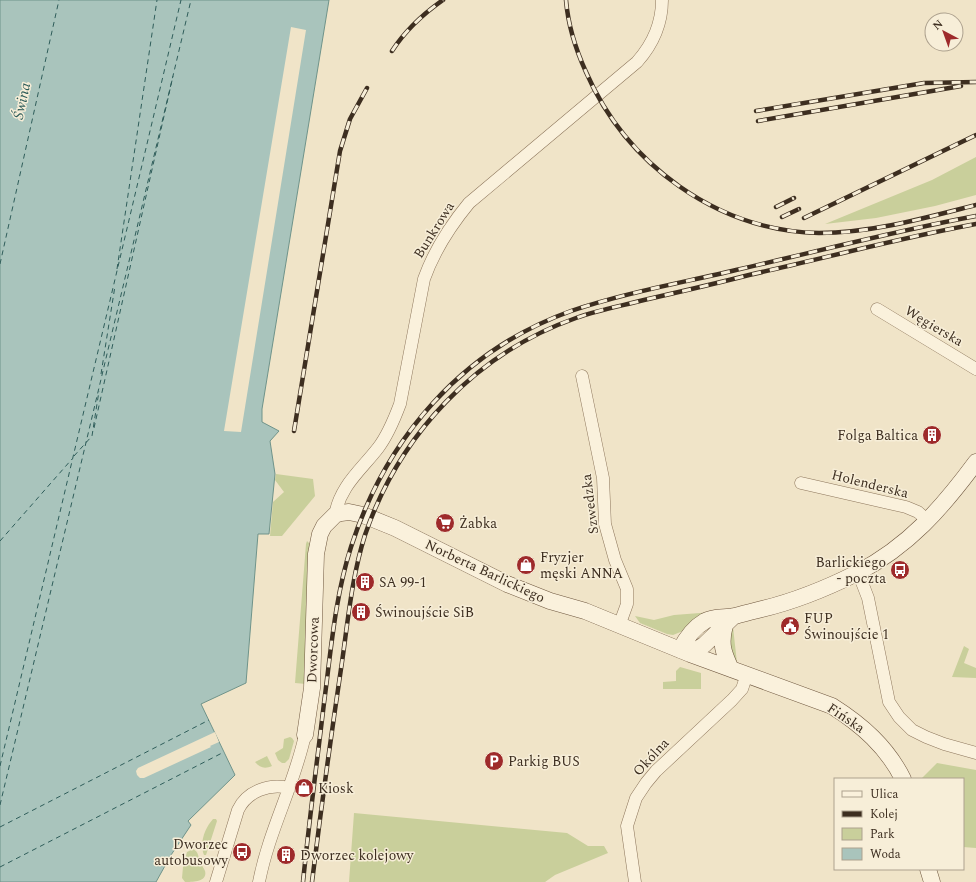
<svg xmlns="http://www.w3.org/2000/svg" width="976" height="882" font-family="Spectral,serif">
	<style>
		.green { fill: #c9cf9b }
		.water { fill: #a9c4bc; stroke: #6f938a }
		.pier { fill: #f0e4c8 }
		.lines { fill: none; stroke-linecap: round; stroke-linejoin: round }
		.ferry { stroke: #2f5d5a; stroke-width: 1; stroke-dasharray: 5 4; stroke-linecap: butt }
		.street-casing { stroke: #8d765c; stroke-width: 13 }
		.secondary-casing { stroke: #6f573f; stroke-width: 17 }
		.street { stroke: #faf1dc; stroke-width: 12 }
		.secondary { stroke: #faf1dc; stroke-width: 16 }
		.rail-casing { stroke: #3d2e20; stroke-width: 4.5 }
		.rail { stroke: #f7eed8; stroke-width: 3; stroke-dasharray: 9; stroke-linecap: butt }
		.labels { text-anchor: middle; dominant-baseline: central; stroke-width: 3; stroke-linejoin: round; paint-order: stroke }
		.street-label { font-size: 14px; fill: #3d2e20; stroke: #f7eed8 }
		.poi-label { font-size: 14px; fill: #3d2e20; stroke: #f7eed8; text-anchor: start }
		.water-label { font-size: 15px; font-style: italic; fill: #2f5d5a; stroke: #f7eed8 }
	</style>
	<rect width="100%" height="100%" fill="#f0e4c8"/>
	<!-- green -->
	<path class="green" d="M 976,157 L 976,195 L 935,206 L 876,218 L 825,224 L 932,180 Z
		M 276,474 L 313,479 L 315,496 L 282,536 L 270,536 L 273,502 L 284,492 L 275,480 Z
		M 307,541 L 310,544 L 306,684 L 295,683 L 306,544 Z
		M 713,612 L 683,631 L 673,635 L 667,634 L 640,623 L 635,616 L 654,620 L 674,615 Z
		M 733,627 L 737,663 L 734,660 L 727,642 Z
		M 964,646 L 969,649 L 964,663 L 976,668 L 976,678 L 952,677 Z
		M 680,667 L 701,673 L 701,689 L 663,689 L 663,682 L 676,681 L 676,671 Z
		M 290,737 L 292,738 L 294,741 L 289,759 L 285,763 L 282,763 L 278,760 L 275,753 L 283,748 L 284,739 Z
		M 267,756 L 272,766 C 265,769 260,768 255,762 Z
		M 937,763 L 976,770 L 976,848 L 963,847 L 963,779 L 921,779 Z
		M 354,813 L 567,833 L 588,846 L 604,846 L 608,853 L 555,875 L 545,882 L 349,882 Z
		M 213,819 L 216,819 L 217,821 L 206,855 L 204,855 C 199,843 205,828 213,819 Z
		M 193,849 C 199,852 198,857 200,862 C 201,865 204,868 205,871 C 208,882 192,882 185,882 L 182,878 L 183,867 L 187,852 Z"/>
	<!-- water -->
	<path class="water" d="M 0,0 L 329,0 L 262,409 L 262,422 L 279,431 L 270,441 L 275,474 L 269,534 L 258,534 L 246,683 L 201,704 L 235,775 L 188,821 L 191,825 L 171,855 L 156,882 L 0,882 Z"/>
	<!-- pier -->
	<path class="pier" d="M 291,27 L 306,30 L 241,432 L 224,431 Z
		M 215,732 L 219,742 L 210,746 L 211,747 L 144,778 L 140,778 L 137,775 L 136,771 L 138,768 Z"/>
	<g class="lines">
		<!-- ferry -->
		<path class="ferry" d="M 0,264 L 59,0
			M 117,269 L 157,0
			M 101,374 L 115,286
			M 94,428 L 173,76
			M 74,456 L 92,436 L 99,391
			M 0,541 L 72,459
			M 0,766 L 181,0
			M 0,805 L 191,0
			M 0,827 L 209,720
			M 0,867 L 224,752"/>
		<!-- street casing -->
		<g class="street-casing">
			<path id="street" d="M 877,309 L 976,369
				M 582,376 L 603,478 L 605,524 L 615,560 L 627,589 L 627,604 L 619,626
				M 801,483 L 906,507 L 918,512 L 928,521
				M 335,515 C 340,486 361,470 378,448 C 388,435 394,420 400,404 L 424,279 C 434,251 450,226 469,203 L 637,62 C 653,44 662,24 662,0
				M 858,572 L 868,598 L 889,702 L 899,717 L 912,730 L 926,737 L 944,744 L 976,753
				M 216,882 L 238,810 C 247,791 270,783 289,788
				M 259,882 C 269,830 294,786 305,735
				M 635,882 L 627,826 L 636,798 L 646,783 L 656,771 L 732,700 L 742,689 L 747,674"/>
		</g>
		<!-- secondary casing -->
		<g class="secondary-casing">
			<path id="secondary" d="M 725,625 C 720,644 723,652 731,669
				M 680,650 C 686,638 693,628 705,621 C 713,616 725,618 735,616 C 742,614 750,612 758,610 C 793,602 825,589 857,573 C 909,546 942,508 976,462
				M 690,654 L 704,645 L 734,616
				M 305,735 L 312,688 L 316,554 L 320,534 L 324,526 L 335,515 L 341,513 L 349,512 L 363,515 L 395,528 L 507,584 L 550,601 L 585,611 L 690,654 L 832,706 C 862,725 887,747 903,779
				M 928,869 L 932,882"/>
		</g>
		<!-- street -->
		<use href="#street" class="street"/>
		<!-- secondary -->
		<use href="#secondary" class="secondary"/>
		<!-- rail casing -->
		<g class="rail-casing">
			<path id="rail" d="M 566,0 C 568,25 576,50 586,72 C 626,164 717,231 819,233 C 872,233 925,218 976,205
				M 392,51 C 405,31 423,14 443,0
				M 756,111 L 924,83 L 976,82
				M 758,121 L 961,86
				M 776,207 L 794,198
				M 782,217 L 799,209
				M 804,218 L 976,135
				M 294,431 L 340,151 L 350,119 L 367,88
				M 303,882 C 309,822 317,762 324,703 C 331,650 335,597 351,547 C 386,438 462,350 571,311 C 624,293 681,283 736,270 C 815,252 895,231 976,216
				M 312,882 C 321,809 331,736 342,662 C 348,620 352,576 365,535 C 399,435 476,353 576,318 C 598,310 621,306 644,300 C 679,292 714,284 749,275 C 825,258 900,238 976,224"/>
		</g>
		<!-- rail -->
		<use href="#rail" class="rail"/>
	</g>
	<!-- icons -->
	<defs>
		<g id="building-disc" transform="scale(1)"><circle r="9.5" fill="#9e2a2b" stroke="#f7eed8"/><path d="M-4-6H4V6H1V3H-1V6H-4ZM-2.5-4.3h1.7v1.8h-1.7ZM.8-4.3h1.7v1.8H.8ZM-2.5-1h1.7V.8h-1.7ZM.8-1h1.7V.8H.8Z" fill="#fff"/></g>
		<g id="supermarket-disc" transform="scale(1)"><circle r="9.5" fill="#9e2a2b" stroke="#f7eed8"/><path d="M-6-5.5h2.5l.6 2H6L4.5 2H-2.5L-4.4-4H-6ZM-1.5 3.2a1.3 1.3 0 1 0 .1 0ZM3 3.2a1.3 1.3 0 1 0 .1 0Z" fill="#fff"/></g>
		<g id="shop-disc" transform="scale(1)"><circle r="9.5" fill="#9e2a2b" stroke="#f7eed8"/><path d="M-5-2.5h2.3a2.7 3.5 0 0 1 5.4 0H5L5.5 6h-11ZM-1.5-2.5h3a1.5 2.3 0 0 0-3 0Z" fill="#fff"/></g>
		<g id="bus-disc" transform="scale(1)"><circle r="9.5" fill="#9e2a2b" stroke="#f7eed8"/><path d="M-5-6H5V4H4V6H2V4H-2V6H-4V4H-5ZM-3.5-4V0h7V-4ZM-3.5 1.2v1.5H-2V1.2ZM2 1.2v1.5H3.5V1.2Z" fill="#fff"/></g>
		<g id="civic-disc" transform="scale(1)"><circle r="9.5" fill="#9e2a2b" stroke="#f7eed8"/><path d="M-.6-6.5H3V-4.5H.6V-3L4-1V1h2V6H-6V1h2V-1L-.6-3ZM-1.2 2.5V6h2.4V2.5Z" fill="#fff"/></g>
		<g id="parking-disc" transform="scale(1)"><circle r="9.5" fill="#9e2a2b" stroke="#f7eed8"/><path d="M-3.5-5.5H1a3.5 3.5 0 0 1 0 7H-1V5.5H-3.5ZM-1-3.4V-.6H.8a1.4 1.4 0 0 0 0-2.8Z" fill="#fff"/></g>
	</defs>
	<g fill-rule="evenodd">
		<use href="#building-disc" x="932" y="435"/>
		<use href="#supermarket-disc" x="445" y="523"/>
		<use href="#shop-disc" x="526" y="565"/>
		<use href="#bus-disc" x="900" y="570"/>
		<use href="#building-disc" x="365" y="582"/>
		<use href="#building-disc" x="361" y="612"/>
		<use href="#civic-disc" x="790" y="626"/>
		<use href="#parking-disc" x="494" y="761"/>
		<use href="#shop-disc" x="304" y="788"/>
		<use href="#bus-disc" x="242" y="852"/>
		<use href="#building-disc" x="286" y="855"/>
	</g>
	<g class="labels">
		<!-- street labels -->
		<g class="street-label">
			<text transform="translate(434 230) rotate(-58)">Bunkrowa</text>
			<text transform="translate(934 326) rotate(31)">Węgierska</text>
			<text transform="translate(870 484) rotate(14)">Holenderska</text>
			<text transform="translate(590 504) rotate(-97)">Szwedzka</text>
			<text transform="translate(485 571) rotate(25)">Norberta Barlickiego</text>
			<text transform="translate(313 650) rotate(-88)">Dworcowa</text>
			<text transform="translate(846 718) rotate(34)">Fińska</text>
			<text transform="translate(651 757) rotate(-47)">Okólna</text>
		</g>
		<!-- poi labels -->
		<g class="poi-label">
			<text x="918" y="435" text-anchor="end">Folga Baltica</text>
			<text x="459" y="523">Żabka</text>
			<text x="540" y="557">Fryzjer<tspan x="540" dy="16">męski ANNA</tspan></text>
			<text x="886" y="562" text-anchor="end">Barlickiego<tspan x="886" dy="16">- poczta</tspan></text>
			<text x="379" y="582">SA 99-1</text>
			<text x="375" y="612">Świnoujście SiB</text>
			<text x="804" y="618">FUP<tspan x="804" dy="16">Świnoujście 1</tspan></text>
			<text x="508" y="761">Parkig BUS</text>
			<text x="318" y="788">Kiosk</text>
			<text x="228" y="844" text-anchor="end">Dworzec<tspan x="228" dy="16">autobusowy</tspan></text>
			<text x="300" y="855">Dworzec kolejowy</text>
		</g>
		<!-- water labels -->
		<g class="water-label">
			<text transform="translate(22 101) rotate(-78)">Świna</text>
		</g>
	</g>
	<!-- legend -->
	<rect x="834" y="778" width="130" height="92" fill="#f7eed8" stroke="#ada18e"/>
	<rect x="842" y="791" width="20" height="6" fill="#faf1dc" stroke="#ada18e"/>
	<text x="870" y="798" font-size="12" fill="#3d2e20">Ulica</text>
	<rect x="842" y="811" width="20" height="6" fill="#3d2e20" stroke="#ada18e"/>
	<text x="870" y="818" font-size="12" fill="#3d2e20">Kolej</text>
	<rect x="842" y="828" width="20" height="12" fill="#c9cf9b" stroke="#ada18e"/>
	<text x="870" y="838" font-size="12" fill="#3d2e20">Park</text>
	<rect x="842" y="848" width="20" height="12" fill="#a9c4bc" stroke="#ada18e"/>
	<text x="870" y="858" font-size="12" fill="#3d2e20">Woda</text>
	<!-- north arrow -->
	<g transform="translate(944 32) rotate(319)"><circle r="19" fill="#f7eed8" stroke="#ada18e"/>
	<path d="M0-3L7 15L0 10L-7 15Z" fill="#9e2a2b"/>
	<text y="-6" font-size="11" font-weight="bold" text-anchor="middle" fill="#3d2e20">N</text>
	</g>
</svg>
